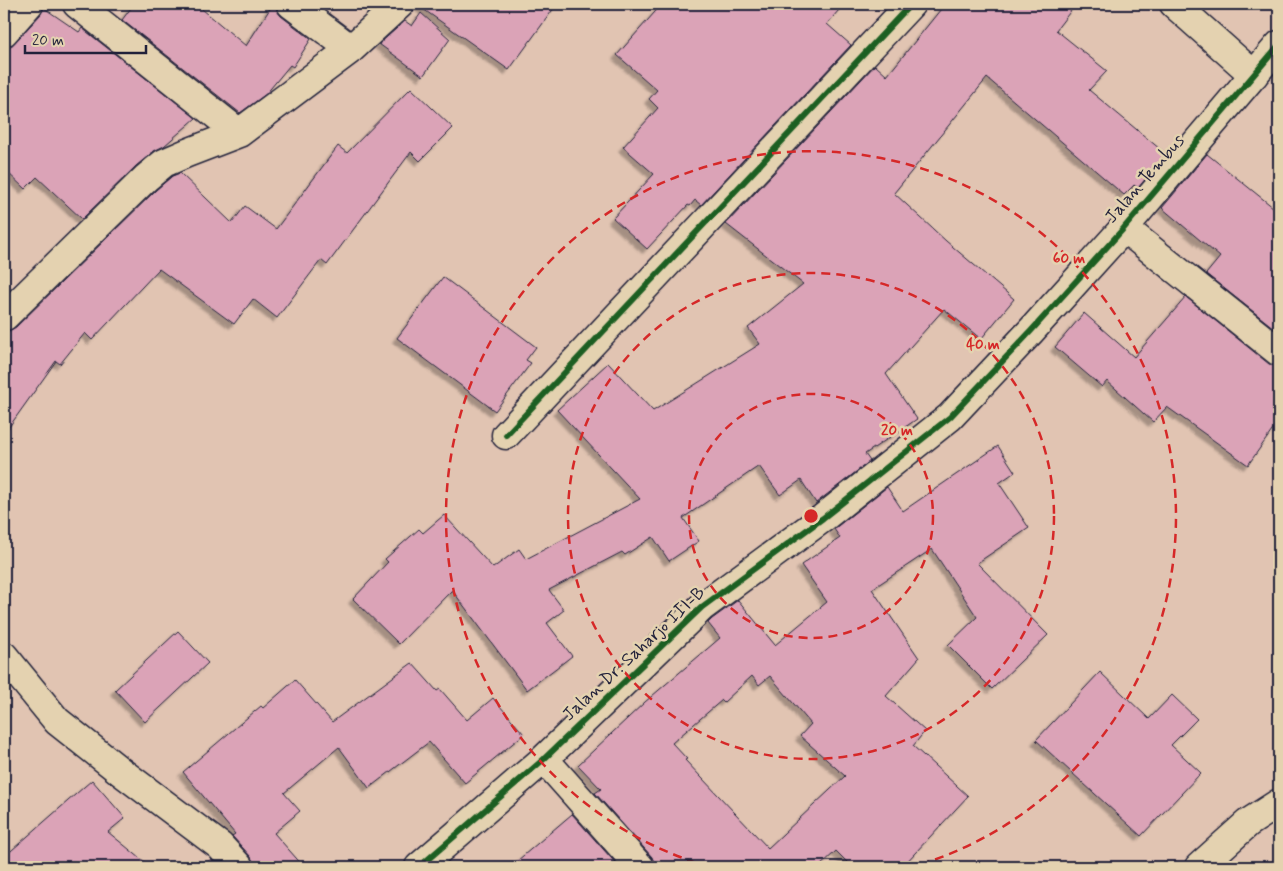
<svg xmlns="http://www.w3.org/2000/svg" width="1283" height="871" font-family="Mynerve,sans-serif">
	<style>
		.building { fill: #dba3b7; stroke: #22223b; fill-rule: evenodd; filter: url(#shadow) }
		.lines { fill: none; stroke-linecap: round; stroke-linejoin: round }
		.street-casing { stroke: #22223b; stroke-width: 31 }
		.street { stroke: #e4d2b0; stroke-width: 28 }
		.cycleway-casing { stroke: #e4d2b0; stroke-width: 9 }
		.cycleway { stroke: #1b5e20; stroke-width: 6 }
		.ring { fill: none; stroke: #d62828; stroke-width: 2.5; stroke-dasharray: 9 6 }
		.labels { text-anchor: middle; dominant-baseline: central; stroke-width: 5; stroke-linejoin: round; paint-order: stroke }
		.street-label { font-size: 18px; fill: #22223b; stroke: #e4d2b0 }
		.centre { fill: #d62828; stroke: #e4d2b0; stroke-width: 2.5 }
		.ring-label { font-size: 15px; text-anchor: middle; font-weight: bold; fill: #d62828; stroke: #e4d2b0; stroke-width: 5; stroke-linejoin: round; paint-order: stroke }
	</style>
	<defs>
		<filter id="shadow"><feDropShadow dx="-4.5" dy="4.5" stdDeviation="1" flood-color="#0004"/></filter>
	</defs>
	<rect width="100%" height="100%" fill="#e1c4b2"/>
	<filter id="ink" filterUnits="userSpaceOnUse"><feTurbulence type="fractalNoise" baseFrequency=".02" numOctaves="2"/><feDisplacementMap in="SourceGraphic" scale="10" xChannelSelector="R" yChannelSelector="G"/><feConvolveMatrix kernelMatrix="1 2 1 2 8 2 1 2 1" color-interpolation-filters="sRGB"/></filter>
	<g filter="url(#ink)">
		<!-- building -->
		<path class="building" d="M 134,4 L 196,4 L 246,46 L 273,4 L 276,4 L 277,11 L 281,16 L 311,39 L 293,67 L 290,65 L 266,94 L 240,113 L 122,20 Z
			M 416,4 L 557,4 L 509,70 Z
			M 662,4 L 844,4 L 827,24 L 851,45 L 701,205 L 695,200 L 690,206 L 688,205 L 647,249 L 613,218 L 654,174 L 623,147 L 658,108 L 649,99 L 657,90 L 617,55 Z
			M 945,4 L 1076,4 L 1056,30 L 1107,71 L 1089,90 L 1166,154 L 1138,188 L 1134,185 L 1124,195 L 987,78 L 894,193 L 946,241 L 1014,299 L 981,339 L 944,309 L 886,374 L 917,419 L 865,454 L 870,461 L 816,503 L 801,480 L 780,495 L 759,466 L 683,518 L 699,541 L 669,561 L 653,537 L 625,555 L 622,552 L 549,590 L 564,610 L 547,623 L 572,656 L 527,690 L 452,590 L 399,644 L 353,599 L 388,562 L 385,559 L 419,529 L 423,533 L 444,515 L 493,568 L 519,549 L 526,559 L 640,499 L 557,410 L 608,363 L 653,411 L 760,344 L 748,328 L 803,284 L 726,224 L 875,65 L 887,76 Z
			M 44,8 L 79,32 L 82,28 L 196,118 L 164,146 L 154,151 L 136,166 L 82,219 L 37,177 L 25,189 L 4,169 L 4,54 L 41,14 Z
			M 421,13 L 450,39 L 423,76 L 379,44 L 405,21 L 412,26 Z
			M 411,88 L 453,128 L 420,161 L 411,152 L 327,265 L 321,260 L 277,318 L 253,299 L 234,324 L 159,269 L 92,340 L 85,333 L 60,364 L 56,361 L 4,434 L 4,331 L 9,331 L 16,327 L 156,190 L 172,176 L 180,173 L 232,223 L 245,206 L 276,229 L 338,146 L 347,153 Z
			M 1207,154 L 1279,212 L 1279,332 L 1206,274 L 1220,257 L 1162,208 Z
			M 443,277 L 536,347 L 526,360 L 531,363 L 495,411 L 397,338 Z
			M 1186,297 L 1269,364 L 1279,367 L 1279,421 L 1248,465 L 1167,407 L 1153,422 L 1107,381 L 1102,387 L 1055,347 L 1084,313 L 1134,357 Z
			M 998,446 L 1015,472 L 999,483 L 1029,528 L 977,563 L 1048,635 L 992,689 L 948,645 L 977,617 L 932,549 L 872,589 L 919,658 L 886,696 L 925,731 L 913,746 L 968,796 L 902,867 L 852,867 L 836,851 L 819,867 L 655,867 L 652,857 L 595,793 L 601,789 L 578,765 L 645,702 L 720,638 L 708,623 L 712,619 L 738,600 L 775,645 L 827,602 L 801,565 L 840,538 L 834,529 L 887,487 L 903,511 ZM 752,676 L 759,685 L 770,676 L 811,724 L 800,736 L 845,776 L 768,848 L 685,760 L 687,759 L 672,743 L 722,700 L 724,702 Z
			M 178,631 L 208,663 L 145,722 L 115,690 Z
			M 412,663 L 437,691 L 440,689 L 467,720 L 493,698 L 524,734 L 465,783 L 429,742 L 369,788 L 339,747 L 284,793 L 300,811 L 274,833 L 304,867 L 254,867 L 251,857 L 232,836 L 235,834 L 183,772 L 261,706 L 263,708 L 295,680 L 332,722 Z
			M 1100,672 L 1149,719 L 1172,695 L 1197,719 L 1171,745 L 1201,773 L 1141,836 L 1036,740 Z
			M 92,780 L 125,818 L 108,832 L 151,867 L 4,867 L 4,857 Z
			M 572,814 L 619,867 L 510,867 Z
			M 211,859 L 218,867 L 201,867 Z"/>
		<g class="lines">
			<!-- street casing -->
			<g class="street-casing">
				<path id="street" d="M 77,4 L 239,133
					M 1174,4 L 1254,75
					M 4,32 L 29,4
					M 351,49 L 400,4
					M 1124,228 L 1279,352
					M 4,315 L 5,316 L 146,178 L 164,163 L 187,153 L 239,133 L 351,49 L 291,4
					M 506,435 L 911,4
					M 4,656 L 57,721 L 120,771 L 220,846 L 239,867
					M 544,759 L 640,867
					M 419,867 L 544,759 L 702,607 L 823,518 L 950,417 L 1031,331 L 1124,228 L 1279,45
					M 1199,867 L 1248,823 L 1279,803"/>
			</g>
			<!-- street -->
			<use href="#street" class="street"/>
			<!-- cycleway casing -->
			<g class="cycleway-casing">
				<path id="cycleway" d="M 506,435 L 911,4
					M 419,867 L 544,759 L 702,607 L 823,518 L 950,417 L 1031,331 L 1124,228 L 1279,45"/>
			</g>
			<!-- cycleway -->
			<use href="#cycleway" class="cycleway"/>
		</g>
	</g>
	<!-- distance rings -->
	<g class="ring">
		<circle cx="811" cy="516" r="122"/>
		<circle cx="811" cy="516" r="243"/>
		<path d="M710 867A365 365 0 1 1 912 867"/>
	</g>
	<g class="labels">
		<!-- street labels -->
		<g class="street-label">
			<text transform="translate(1145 179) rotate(-49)">Jalan Tembus</text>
			<text transform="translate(634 654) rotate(-43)">Jalan Dr. Saharjo III-B</text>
		</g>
	</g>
	<circle cx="811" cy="516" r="8" class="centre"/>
	<g class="ring-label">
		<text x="1069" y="263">60 m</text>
		<text x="983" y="349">40 m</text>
		<text x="897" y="435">20 m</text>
	</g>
	<!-- margin -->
	<rect width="1283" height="871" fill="none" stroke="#e4d2b0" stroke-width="20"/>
	<rect x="10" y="10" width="1263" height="851" fill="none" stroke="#22223b" stroke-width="2" filter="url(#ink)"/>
	<!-- scale -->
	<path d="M25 45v8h121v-8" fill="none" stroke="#22223b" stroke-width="2.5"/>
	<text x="32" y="45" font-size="15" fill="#22223b" stroke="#e4d2b0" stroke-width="4" paint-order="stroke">20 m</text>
</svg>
